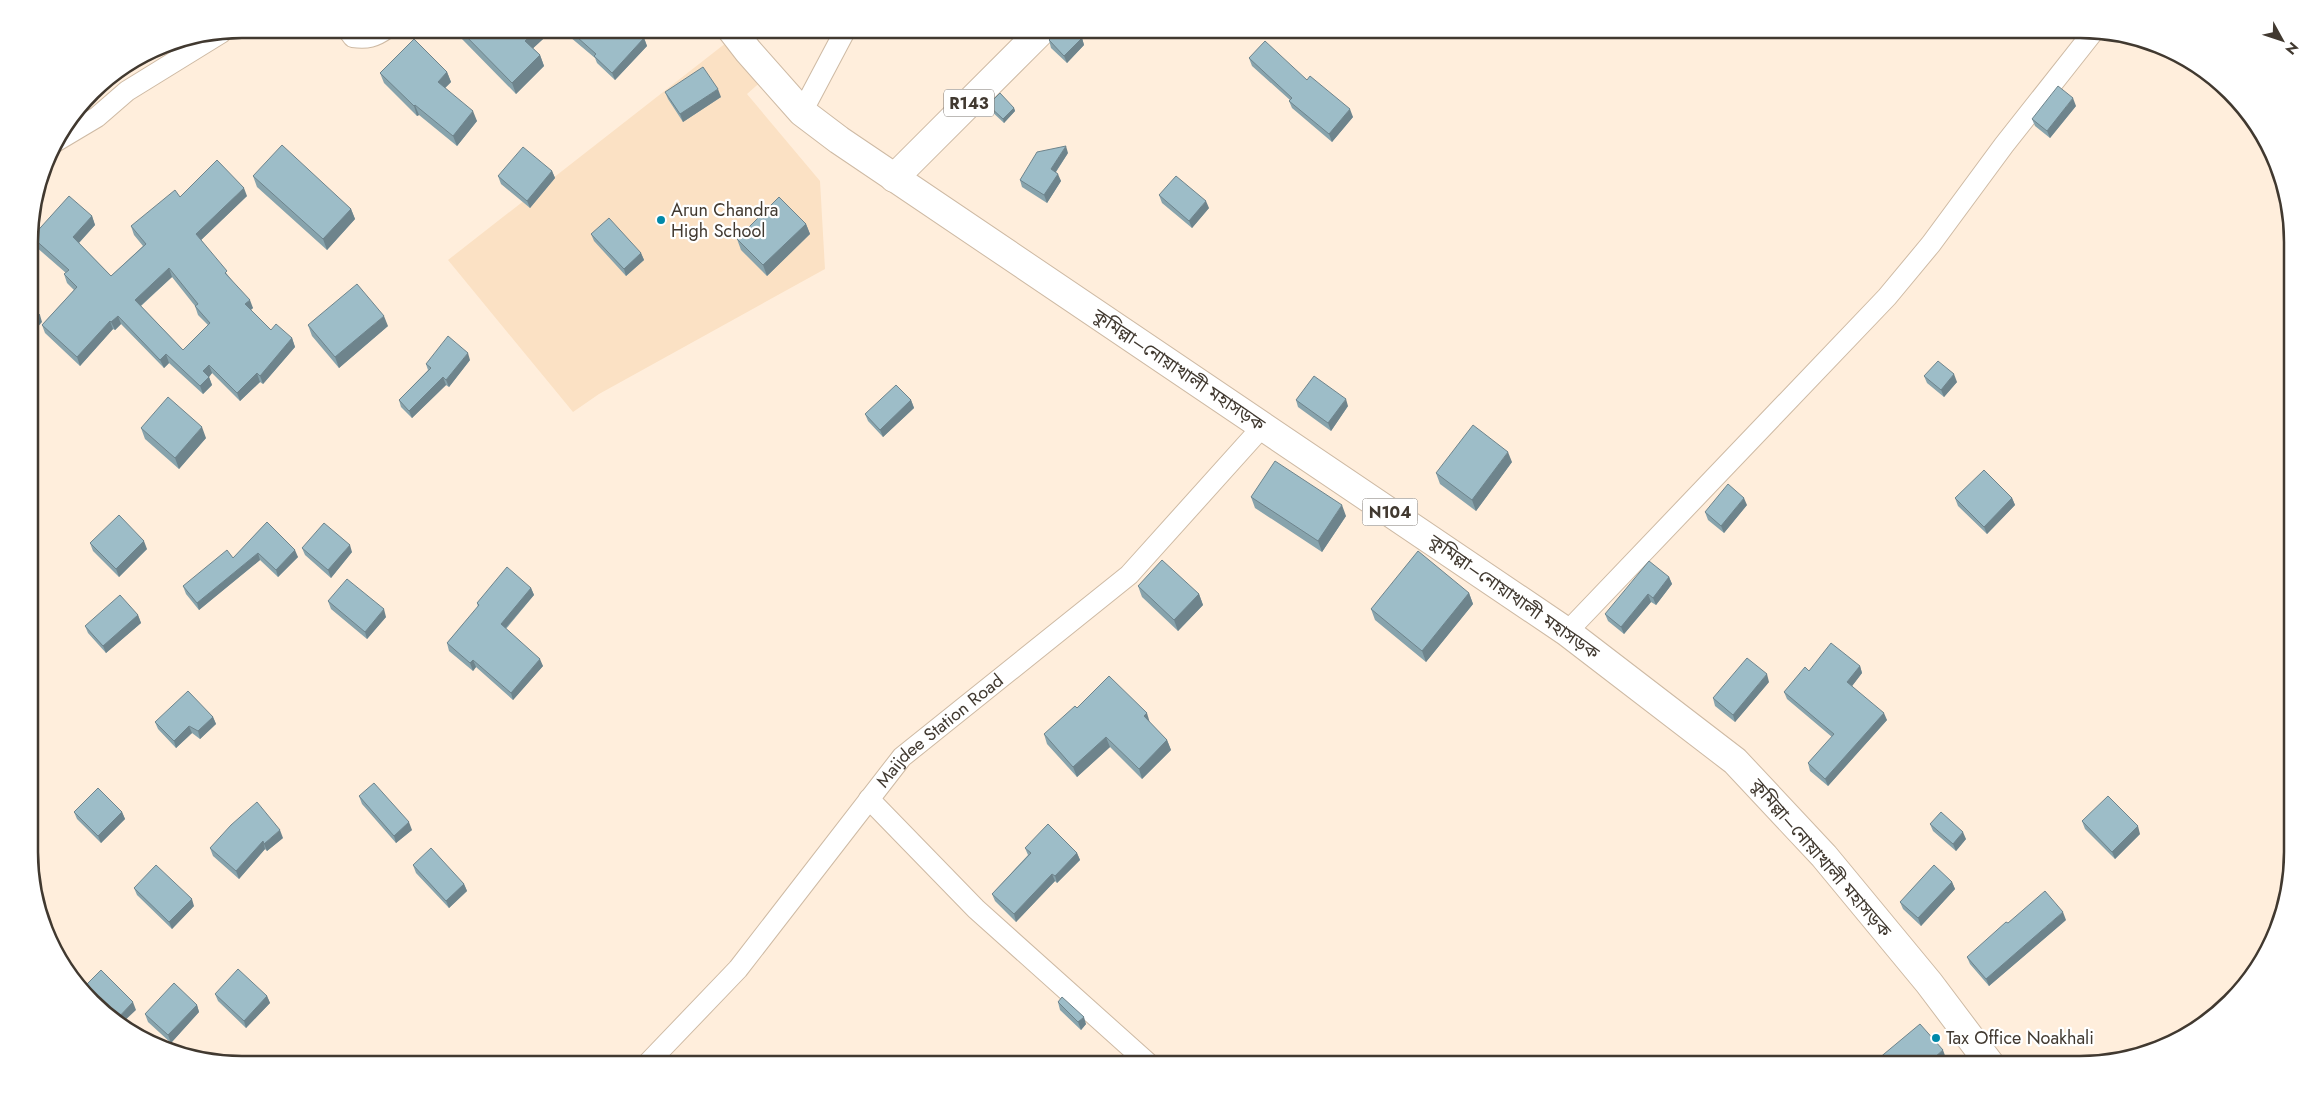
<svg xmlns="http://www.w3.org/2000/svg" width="2322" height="1093" font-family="Jost,'Noto Sans Bengali',sans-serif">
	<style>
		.built { fill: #fbe1c4 }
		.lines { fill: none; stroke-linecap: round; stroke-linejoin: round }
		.minor-casing { stroke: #cebaa4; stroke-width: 22 }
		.primary-casing { stroke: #cebaa4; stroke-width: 30 }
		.trunk-casing { stroke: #cebaa4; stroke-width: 30 }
		.minor { stroke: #fff; stroke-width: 20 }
		.primary { stroke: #fff; stroke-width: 28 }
		.trunk { stroke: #fff; stroke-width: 28 }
		.wall { fill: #87a3ac; fill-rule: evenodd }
		.shaded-wall { fill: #6e848c }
		.building { fill: #9dbdc8; stroke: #6e848c; fill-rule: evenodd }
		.poi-dot { fill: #0089a9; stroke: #fff; stroke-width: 2 }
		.labels { text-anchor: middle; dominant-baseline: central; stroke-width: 4.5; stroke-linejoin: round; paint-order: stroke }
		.shield { fill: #fff; stroke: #7a746e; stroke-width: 1 }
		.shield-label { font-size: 16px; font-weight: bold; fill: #413930 }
		.poi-label { font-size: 18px; fill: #413930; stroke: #fff; text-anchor: start }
		.street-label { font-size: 18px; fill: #413930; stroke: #fff }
		.rim { fill: none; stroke: #413930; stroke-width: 2.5 }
	</style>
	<rect width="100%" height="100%" fill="#ffeedc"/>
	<!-- built -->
	<path class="built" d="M 731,39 L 765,78 L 747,94 L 820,181 L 825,269 L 599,394 L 573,412 L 448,260 Z"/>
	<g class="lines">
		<!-- minor casing -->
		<g class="minor-casing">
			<g id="minor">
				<path d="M 347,29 L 353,37 C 367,39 375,37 386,29"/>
				<path d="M 802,112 L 846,29"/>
				<path d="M 55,142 L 97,117 L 127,91 L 221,33"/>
				<path d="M 1567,632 L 1887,297 L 1931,244 L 2004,145 L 2094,31"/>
				<path d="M 869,799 L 976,909 L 1149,1064"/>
				<path id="s1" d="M 647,1064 L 738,969 L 902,757 L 1129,575 L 1263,426"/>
			</g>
		</g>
		<!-- primary casing -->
		<g class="primary-casing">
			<path id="primary" d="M 894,178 L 1043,29"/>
		</g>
		<!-- trunk casing -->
		<g class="trunk-casing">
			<path id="trunk" d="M 731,29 L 748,51 L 802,112 L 839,140 L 1567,632 L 1735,761 L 1824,856 L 1929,983 L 1990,1064"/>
		</g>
		<!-- minor -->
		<use href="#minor" class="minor"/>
		<!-- primary -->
		<use href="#primary" class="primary"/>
		<!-- trunk -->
		<use href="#trunk" class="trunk"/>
	</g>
	<!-- wall -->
	<path class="wall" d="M 458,29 L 554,29 L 533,48 L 540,55 L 544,66 L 516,94 L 461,38 Z
		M 568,29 L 644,38 L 647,46 L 615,80 L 597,63 L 595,58 L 570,37 Z
		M 1082,38 L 1084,45 L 1067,63 L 1051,48 L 1049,40 Z
		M 1249,58 L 1307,80 L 1353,117 L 1332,142 L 1292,108 L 1289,101 L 1290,100 L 1252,66 Z
		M 447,72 L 451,82 L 445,88 L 477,121 L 457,146 L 419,115 L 417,116 L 384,83 L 380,73 Z
		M 665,92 L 721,97 L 683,122 L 668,99 Z
		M 988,105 L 1014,108 L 1015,111 L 1004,123 L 989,109 Z
		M 2076,106 L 2050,138 L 2035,126 L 2032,119 Z
		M 1068,153 L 1056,172 L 1061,181 L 1047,203 L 1022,187 L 1020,180 Z
		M 552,171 L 555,178 L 530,208 L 501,184 L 498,176 Z
		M 253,176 L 351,209 L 355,219 L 327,250 L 257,187 Z
		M 1159,195 L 1209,208 L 1192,228 L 1162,203 Z
		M 247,196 L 201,240 L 253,308 L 251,310 L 271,330 L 292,338 L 295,347 L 263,384 L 260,382 L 240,401 L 212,373 L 209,377 L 212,385 L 203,394 L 169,363 L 164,368 L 121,324 L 115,330 L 113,329 L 80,366 L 45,333 L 42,325 L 74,290 L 67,283 L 64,274 L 66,273 L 35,246 L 32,237 L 92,216 L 95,225 L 79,243 L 111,276 L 143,246 L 134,235 L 131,226 L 180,197 ZM 172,277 L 195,306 L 198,315 L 208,325 L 183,350 L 141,306 Z
		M 806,224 L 810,234 L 767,276 L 741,250 L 737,239 Z
		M 591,234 L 641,253 L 644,260 L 626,276 L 594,241 Z
		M 308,325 L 388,326 L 339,368 L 312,336 Z
		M 470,360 L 449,387 L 446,385 L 412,418 L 401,407 L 399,400 L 428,370 L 426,364 Z
		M 1924,376 L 1957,382 L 1944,397 L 1927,383 Z
		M 911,400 L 914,408 L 883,437 L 868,421 L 865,414 Z
		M 1296,400 L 1348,406 L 1331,431 L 1298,407 Z
		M 141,428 L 206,438 L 179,469 L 145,439 Z
		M 1512,462 L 1476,511 L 1440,484 L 1436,473 Z
		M 1251,497 L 1346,516 L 1322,552 L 1255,508 Z
		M 1955,498 L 2012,498 L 2015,505 L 1987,534 L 1958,506 Z
		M 1747,505 L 1724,533 L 1708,520 L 1705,512 Z
		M 267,522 L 298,557 L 278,577 L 260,560 L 199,610 L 186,594 L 183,586 L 233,558 Z
		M 90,543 L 147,549 L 119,577 L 93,551 Z
		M 302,548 L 352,552 L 331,578 L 305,555 Z
		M 1669,577 L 1672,584 L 1656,605 L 1651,602 L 1624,634 L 1608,621 L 1605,614 Z
		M 1138,586 L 1199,594 L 1203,605 L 1178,631 L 1142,597 Z
		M 531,588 L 534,595 L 506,629 L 543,666 L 513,700 L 476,667 L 473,671 L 449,651 L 447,643 L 478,607 L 477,603 Z
		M 1469,593 L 1473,604 L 1426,662 L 1375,620 L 1371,609 Z
		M 328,601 L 386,617 L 367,639 L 331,609 Z
		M 138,615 L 141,623 L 106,653 L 88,633 L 85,626 Z
		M 1860,666 L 1862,673 L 1852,686 L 1887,720 L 1828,786 L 1810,771 L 1808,763 L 1832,737 L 1787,699 L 1784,692 L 1809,671 Z
		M 1769,682 L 1735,722 L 1715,706 L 1713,698 Z
		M 213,717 L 216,724 L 200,739 L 192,733 L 176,748 L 158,729 L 155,722 Z
		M 1150,723 L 1167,740 L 1171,750 L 1142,779 L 1110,747 L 1077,777 L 1047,744 L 1044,734 Z
		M 359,796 L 412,830 L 396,843 L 362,804 Z
		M 74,812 L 122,812 L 125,819 L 101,843 L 77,819 Z
		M 2082,821 L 2140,834 L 2115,859 L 2085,829 Z
		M 1930,824 L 1966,839 L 1956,851 L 1933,831 Z
		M 283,838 L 267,851 L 265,849 L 239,879 L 213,856 L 210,848 Z
		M 1025,848 L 1077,853 L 1080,860 L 1057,883 L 1055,881 L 1016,922 L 995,901 L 992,894 L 1028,855 Z
		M 413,865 L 464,884 L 467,891 L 449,908 L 416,873 Z
		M 1952,882 L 1955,889 L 1921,926 L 1903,909 L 1900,902 Z
		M 134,888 L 194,906 L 172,929 L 137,895 Z
		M 2066,920 L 1989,986 L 1970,964 L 1967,957 Z
		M 215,994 L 267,996 L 270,1003 L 246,1028 L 218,1001 Z
		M 1058,1002 L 1086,1024 L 1081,1030 L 1060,1010 Z
		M 197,1005 L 199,1012 L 171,1043 L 148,1022 L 145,1014 Z"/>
	<!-- shaded-wall -->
	<path class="shaded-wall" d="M 538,29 L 554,29 L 529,52 L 525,41 Z
		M 644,38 L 647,46 L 615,80 L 612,73 Z
		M 1082,38 L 1084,45 L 1067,63 L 1064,56 Z
		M 165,44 L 157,52 L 155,48 L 160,45 Z
		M 540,55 L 544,66 L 516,94 L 512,83 Z
		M 447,72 L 451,82 L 441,92 L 438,82 Z
		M 718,89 L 721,97 L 683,122 L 680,114 Z
		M 2073,98 L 2076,106 L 2050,138 L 2047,131 Z
		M 415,105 L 419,115 L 417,116 L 414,106 Z
		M 1014,108 L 1015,111 L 1004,123 L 1003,119 Z
		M 1350,109 L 1353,117 L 1332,142 L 1329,134 Z
		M 473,111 L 477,121 L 457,146 L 453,136 Z
		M 1066,146 L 1068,153 L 1053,176 L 1051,169 Z
		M 552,171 L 555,178 L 530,208 L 527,201 Z
		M 1058,174 L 1061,181 L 1047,203 L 1044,195 Z
		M 244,188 L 247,196 L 199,242 L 196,234 Z
		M 1206,201 L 1209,208 L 1192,228 L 1189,221 Z
		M 351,209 L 355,219 L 327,250 L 323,239 Z
		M 92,216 L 95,225 L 76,246 L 73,237 Z
		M 806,224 L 810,234 L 767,276 L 763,265 Z
		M 641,253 L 644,260 L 626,276 L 624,269 Z
		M 169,268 L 172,277 L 138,308 L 135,300 Z
		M 250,300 L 253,308 L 248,312 L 245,304 Z
		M 40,315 L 42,322 L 29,337 L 29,327 Z
		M 118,316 L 121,324 L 115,330 L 111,322 Z
		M 384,316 L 388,326 L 339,368 L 335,357 Z
		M 110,321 L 113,329 L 80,366 L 77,357 Z
		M 292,338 L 295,347 L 263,384 L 260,376 Z
		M 468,353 L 470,360 L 449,387 L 446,380 Z
		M 166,354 L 169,363 L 164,368 L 160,360 Z
		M 209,365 L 212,373 L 209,377 L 212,385 L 203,394 L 200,386 L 203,371 Z
		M 257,373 L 260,382 L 240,401 L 237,393 Z
		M 1954,374 L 1957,382 L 1944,397 L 1941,390 Z
		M 443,377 L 446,385 L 412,418 L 409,411 Z
		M 1346,399 L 1348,406 L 1331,431 L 1328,423 Z
		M 911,400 L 914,408 L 883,437 L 880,430 Z
		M 202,427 L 206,438 L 179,469 L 175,458 Z
		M 1508,452 L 1512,462 L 1476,511 L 1472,500 Z
		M 1744,498 L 1747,505 L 1724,533 L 1721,526 Z
		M 2012,498 L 2015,505 L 1987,534 L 1984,527 Z
		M 1342,505 L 1346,516 L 1322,552 L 1318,541 Z
		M 144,541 L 147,549 L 119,577 L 116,569 Z
		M 350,545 L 352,552 L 331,578 L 328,570 Z
		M 295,550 L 298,557 L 278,577 L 276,570 Z
		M 258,553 L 260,560 L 199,610 L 197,603 Z
		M 1669,577 L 1672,584 L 1656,605 L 1653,598 Z
		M 531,588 L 534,595 L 503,631 L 501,624 Z
		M 1469,593 L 1473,604 L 1426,662 L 1422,651 Z
		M 1199,594 L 1203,605 L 1178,631 L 1174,620 Z
		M 1648,594 L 1651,602 L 1624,634 L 1621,627 Z
		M 384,609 L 386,617 L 367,639 L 365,632 Z
		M 138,615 L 141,623 L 106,653 L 103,646 Z
		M 540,659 L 543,666 L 513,700 L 511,693 Z
		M 473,660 L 476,667 L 473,671 L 470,663 Z
		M 1860,666 L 1862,673 L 1849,690 L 1847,682 Z
		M 1767,674 L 1769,682 L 1735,722 L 1733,715 Z
		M 1147,713 L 1150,723 L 1144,716 Z
		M 1884,713 L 1887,720 L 1828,786 L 1825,779 Z
		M 213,717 L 216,724 L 200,739 L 198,731 Z
		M 189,726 L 192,733 L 176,748 L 174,741 Z
		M 1106,737 L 1110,747 L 1077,777 L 1073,767 Z
		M 1167,740 L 1171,750 L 1142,779 L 1139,769 Z
		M 122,812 L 125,819 L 101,843 L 98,836 Z
		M 409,822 L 412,830 L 396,843 L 394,836 Z
		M 2138,826 L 2140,834 L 2115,859 L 2112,852 Z
		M 280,830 L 283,838 L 267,851 L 264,844 Z
		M 1963,832 L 1966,839 L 1956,851 L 1953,844 Z
		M 263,841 L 265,849 L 239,879 L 236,871 Z
		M 1077,853 L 1080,860 L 1057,883 L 1055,876 Z
		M 1052,874 L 1055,881 L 1016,922 L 1014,914 Z
		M 1952,882 L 1955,889 L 1921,926 L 1918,918 Z
		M 464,884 L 467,891 L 449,908 L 446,901 Z
		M 192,899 L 194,906 L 172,929 L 169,922 Z
		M 2063,912 L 2066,920 L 1989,986 L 1986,979 Z
		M 267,996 L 270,1003 L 246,1028 L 244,1021 Z
		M 133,1002 L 136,1010 L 120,1025 L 114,1022 Z
		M 197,1005 L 199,1012 L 171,1043 L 168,1035 Z
		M 1084,1017 L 1086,1024 L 1081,1030 L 1078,1022 Z
		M 1943,1050 L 1947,1061 L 1943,1064 L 1927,1064 Z"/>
	<!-- building -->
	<path class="building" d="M 459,29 L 538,29 L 525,41 L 540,55 L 512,83 Z
		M 568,29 L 634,29 L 644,38 L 612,73 L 594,56 L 596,54 Z
		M 1060,29 L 1073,29 L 1082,38 L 1064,56 L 1049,40 Z
		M 414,39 L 447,72 L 438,82 L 473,111 L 453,136 L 415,105 L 414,106 L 380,73 Z
		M 1265,41 L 1307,80 L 1310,76 L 1350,109 L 1329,134 L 1289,101 L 1292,98 L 1249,58 Z
		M 703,67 L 718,89 L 680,114 L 665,92 Z
		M 2058,86 L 2073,98 L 2047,131 L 2032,119 Z
		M 1000,93 L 1014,108 L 1003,119 L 988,105 Z
		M 282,145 L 351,209 L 323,239 L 253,176 Z
		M 1066,146 L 1051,169 L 1058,174 L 1044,195 L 1020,180 L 1037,152 Z
		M 523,147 L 552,171 L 527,201 L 498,176 Z
		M 217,160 L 244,188 L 196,234 L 227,271 L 225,273 L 250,300 L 245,304 L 271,330 L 276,324 L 292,338 L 260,376 L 257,373 L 237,393 L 209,365 L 203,371 L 209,377 L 200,386 L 166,354 L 160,360 L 118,316 L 111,322 L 110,321 L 77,357 L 42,325 L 77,287 L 64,274 L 69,270 L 32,237 L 69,196 L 92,216 L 73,237 L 111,276 L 146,244 L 131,226 L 175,190 L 180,197 ZM 169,268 L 198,304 L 195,306 L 210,323 L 183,350 L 135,300 Z
		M 1176,176 L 1206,201 L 1189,221 L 1159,195 Z
		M 779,197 L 806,224 L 763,265 L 737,239 Z
		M 609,218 L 641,253 L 624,269 L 591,234 Z
		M 357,284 L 384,316 L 335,357 L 308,325 Z
		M 29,306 L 40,315 L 29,327 Z
		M 448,336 L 468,353 L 446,380 L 443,377 L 409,411 L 399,400 L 431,368 L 426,364 Z
		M 1938,361 L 1954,374 L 1941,390 L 1924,376 Z
		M 1314,376 L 1346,399 L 1328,423 L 1296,400 Z
		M 896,385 L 911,400 L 880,430 L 865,414 Z
		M 168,397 L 202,427 L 175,458 L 141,428 Z
		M 1473,425 L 1508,452 L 1472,500 L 1436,473 Z
		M 1275,461 L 1342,505 L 1318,541 L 1251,497 Z
		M 1984,470 L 2012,498 L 1984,527 L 1955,498 Z
		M 1728,484 L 1744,498 L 1721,526 L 1705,512 Z
		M 119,515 L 144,541 L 116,569 L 90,543 Z
		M 267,522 L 295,550 L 276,570 L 258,553 L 197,603 L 183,586 L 227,550 L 233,558 Z
		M 324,523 L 350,545 L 328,570 L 302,548 Z
		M 1418,551 L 1469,593 L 1422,651 L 1371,609 Z
		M 1162,560 L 1199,594 L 1174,620 L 1138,586 Z
		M 1649,561 L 1669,577 L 1653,598 L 1648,594 L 1621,627 L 1605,614 Z
		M 507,567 L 531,588 L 501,624 L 540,659 L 511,693 L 473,660 L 470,663 L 447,643 L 479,605 L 477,603 Z
		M 347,579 L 384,609 L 365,632 L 328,601 Z
		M 120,595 L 138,615 L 103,646 L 85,626 Z
		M 1831,643 L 1860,666 L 1847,682 L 1884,713 L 1825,779 L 1808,763 L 1834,734 L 1784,692 L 1805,667 L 1809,671 Z
		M 1747,658 L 1767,674 L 1733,715 L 1713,698 Z
		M 1109,676 L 1147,713 L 1144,716 L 1167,740 L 1139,769 L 1106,737 L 1073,767 L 1044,734 L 1075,706 L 1077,708 Z
		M 188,691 L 213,717 L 198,731 L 189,726 L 174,741 L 155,722 Z
		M 374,783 L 409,822 L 394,836 L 359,796 Z
		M 98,788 L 122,812 L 98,836 L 74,812 Z
		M 2108,796 L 2138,826 L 2112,852 L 2082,821 Z
		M 257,802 L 280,830 L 264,844 L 263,841 L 236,871 L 210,848 L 231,825 Z
		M 1941,812 L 1963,832 L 1953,844 L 1930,824 Z
		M 1048,824 L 1077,853 L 1055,876 L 1052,874 L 1014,914 L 992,894 L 1031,853 L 1025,848 Z
		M 431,848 L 464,884 L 446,901 L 413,865 Z
		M 156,865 L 192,899 L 169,922 L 134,888 Z
		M 1934,865 L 1952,882 L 1918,918 L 1900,902 Z
		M 2045,891 L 2063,912 L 1986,979 L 1967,957 L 2006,922 L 2008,923 Z
		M 238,969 L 267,996 L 244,1021 L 215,994 Z
		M 101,970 L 133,1002 L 114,1022 L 112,1020 L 81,990 Z
		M 174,983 L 197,1005 L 168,1035 L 145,1014 Z
		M 2246,983 L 2242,990 L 2240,988 Z
		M 1062,997 L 1084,1017 L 1078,1022 L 1058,1002 Z
		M 1920,1024 L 1943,1050 L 1927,1064 L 1872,1064 Z"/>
	<!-- markers -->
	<g class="poi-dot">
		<circle cx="661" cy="220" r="5"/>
		<circle cx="1936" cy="1038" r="5"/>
	</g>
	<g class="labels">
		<!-- shield labels -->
		<g class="shield">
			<rect x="944" y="89.5" width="50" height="27" rx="4"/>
			<rect x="1362.5" y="498.5" width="55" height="27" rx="4"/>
		</g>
		<g class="shield-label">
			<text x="969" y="103">R143</text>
			<text x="1390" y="512">N104</text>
		</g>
		<!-- poi labels -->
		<g class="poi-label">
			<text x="671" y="210">Arun Chandra<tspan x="671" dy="21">High School</tspan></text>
			<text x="1946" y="1038">Tax Office Noakhali</text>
		</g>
		<!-- street labels -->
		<g class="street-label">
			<text transform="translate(1179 370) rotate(34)">কুমিল্লা–নোয়াখালী মহাসড়ক</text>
			<text transform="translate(1514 597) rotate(35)">কুমিল্লা–নোয়াখালী মহাসড়ক</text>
			<text stroke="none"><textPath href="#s1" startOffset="445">Maijdee Station Road</textPath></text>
			<text transform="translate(1821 858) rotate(49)">কুমিল্লা–নোয়াখালী মহাসড়ক</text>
		</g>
	</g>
	<!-- crop -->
	<path d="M0 0H2322V1093H0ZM242 38H2080A204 204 0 0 1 2284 242V852A204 204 0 0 1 2080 1056H242A204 204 0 0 1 38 852V242A204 204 0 0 1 242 38Z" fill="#fff" fill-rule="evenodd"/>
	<path class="rim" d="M242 38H2080A204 204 0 0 1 2284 242V852A204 204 0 0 1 2080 1056H242A204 204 0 0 1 38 852V242A204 204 0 0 1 242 38Z"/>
	<!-- north arrow -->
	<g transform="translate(2282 40) rotate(130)" stroke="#ffffff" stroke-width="4" paint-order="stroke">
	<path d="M0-4L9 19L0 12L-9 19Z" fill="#413930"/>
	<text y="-8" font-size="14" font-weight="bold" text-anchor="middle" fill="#413930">N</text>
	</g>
</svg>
